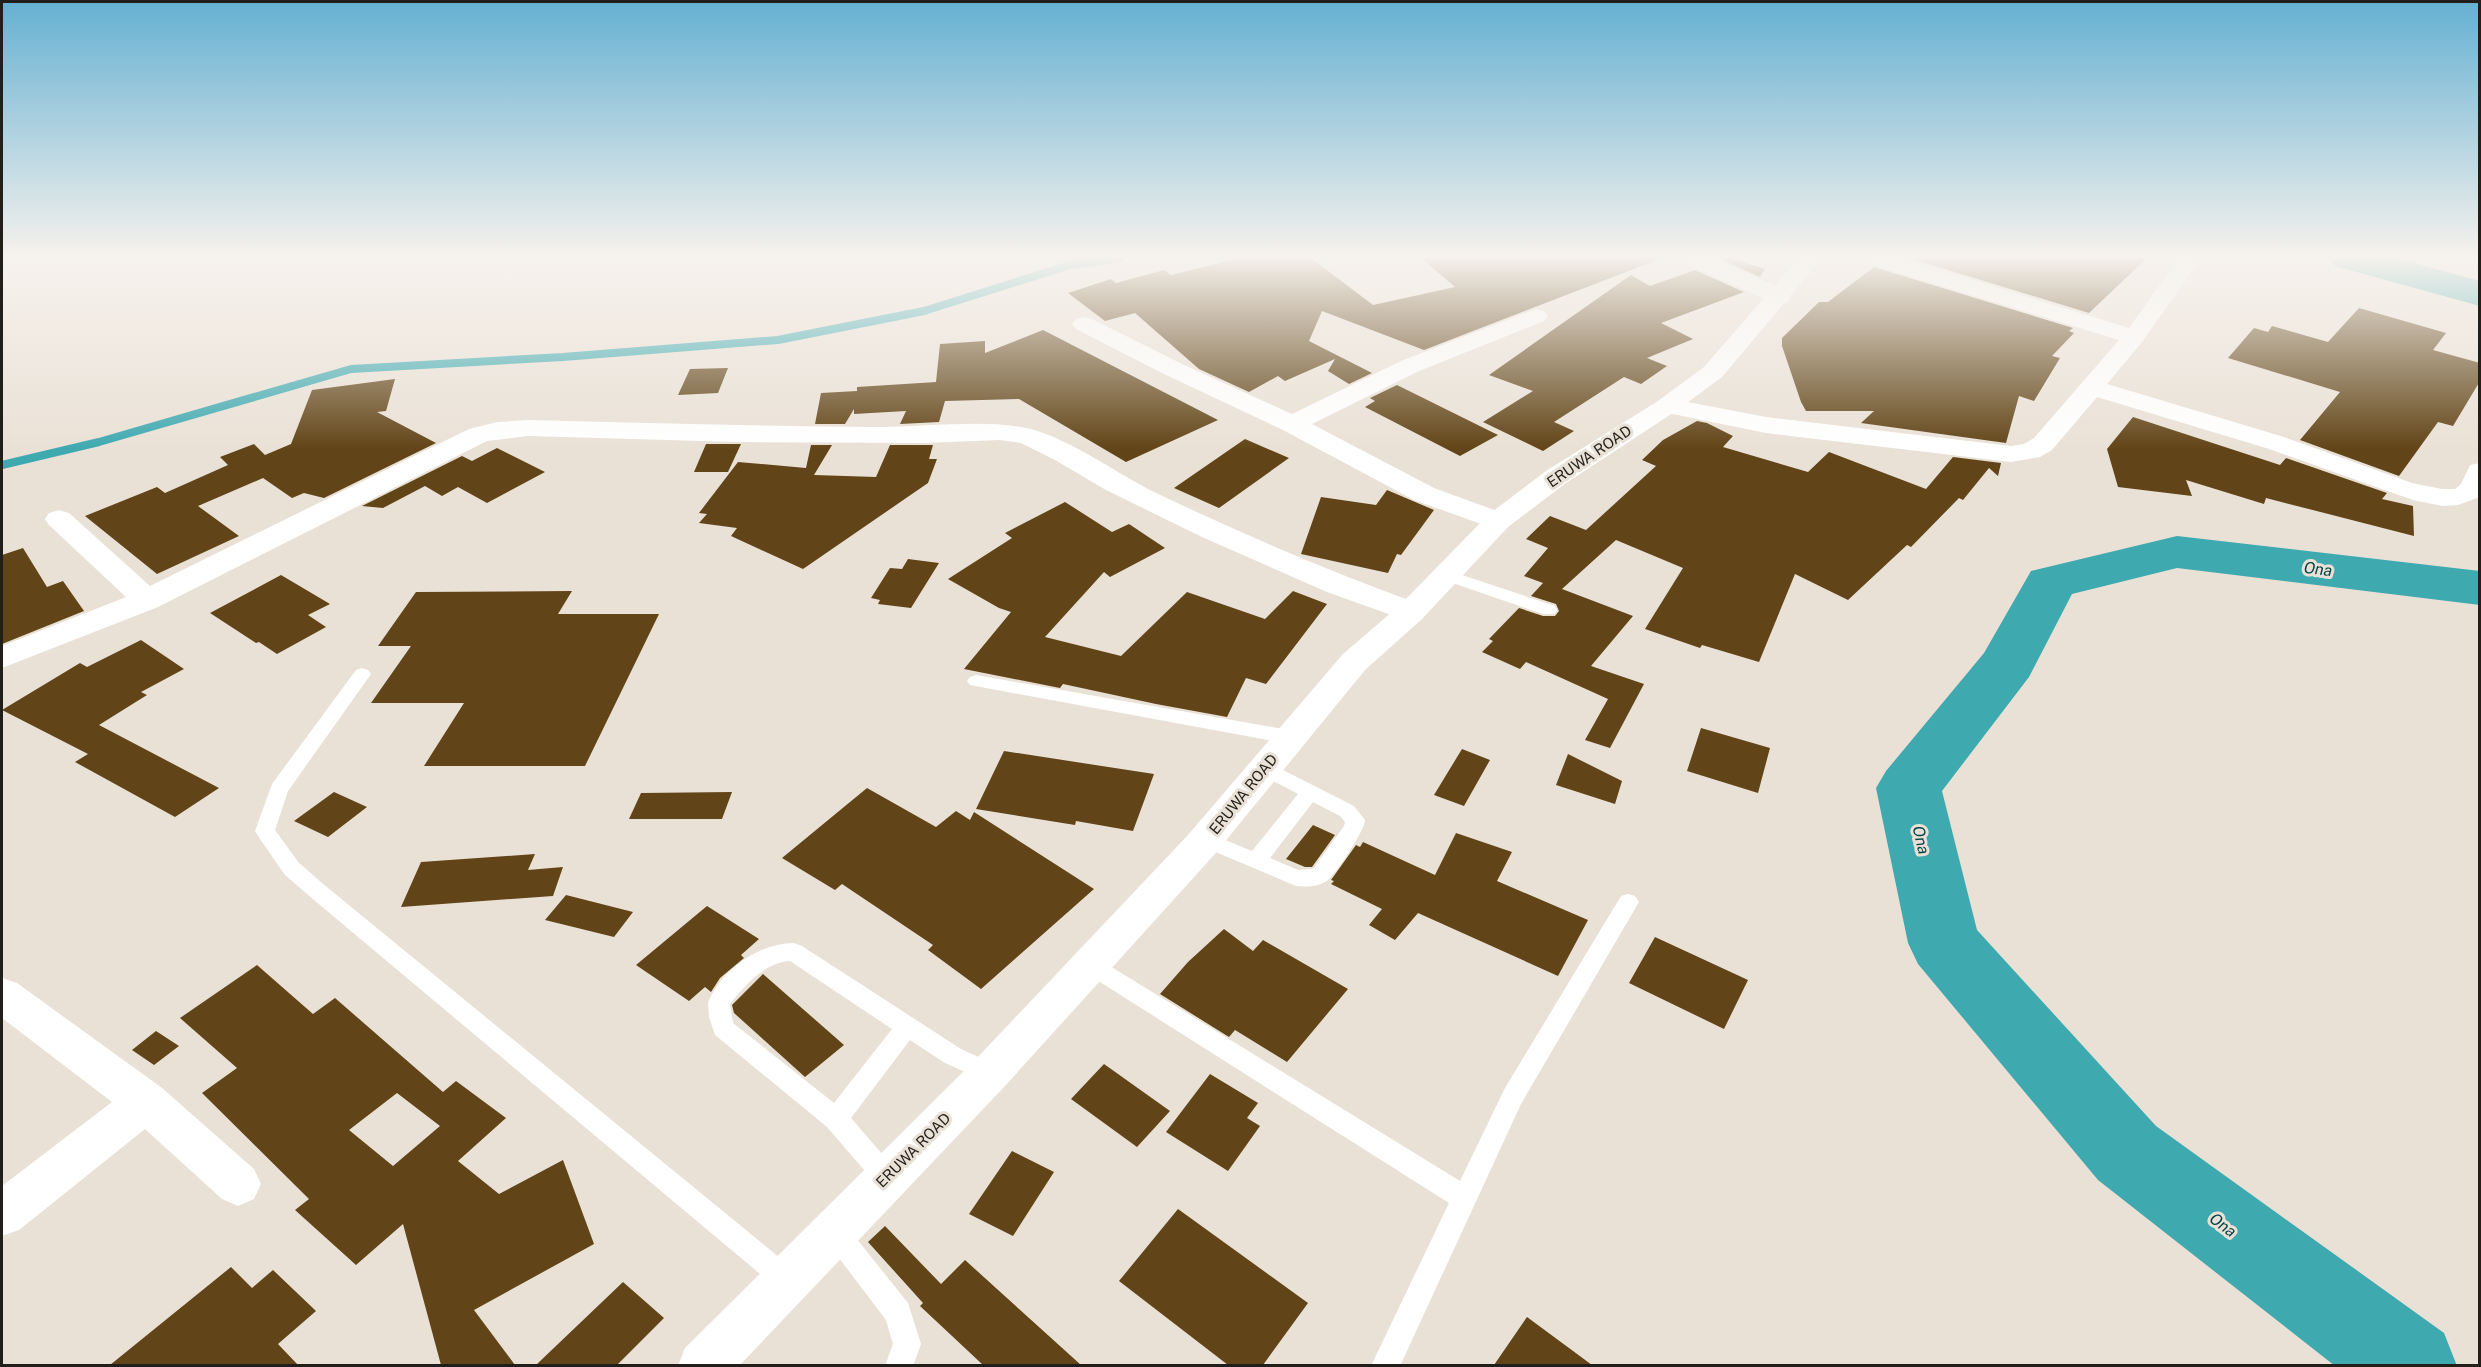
<svg xmlns="http://www.w3.org/2000/svg" width="2481" height="1367" font-family="'Public Sans',sans-serif">
	<style>
		.lines { fill: none; stroke-linecap: round; stroke-linejoin: round }
		.stream { stroke: #3fa9b0; stroke-width: 8 }
		.river { fill: #3fa9b0; fill-rule: evenodd }
		.building { fill: #614417; fill-rule: evenodd }
		.service { fill: #fff; fill-rule: evenodd }
		.minor { fill: #fff; fill-rule: evenodd }
		.secondary { fill: #fff; fill-rule: evenodd }
		.labels { text-anchor: middle; dominant-baseline: central; stroke-width: 6; stroke-linejoin: round; paint-order: stroke }
		.street-label { font-size: 15px; fill: #221f1b; stroke: #eae1d6 }
		.water-label { font-size: 16px; font-style: italic; fill: #004448; stroke: #eae1d6 }
	</style>
	<rect width="100%" height="100%" fill="#eae1d6"/>
	<g class="lines">
		<!-- stream -->
		<path class="stream" d="M 2,465 L 99,442 L 351,369 L 563,357 L 778,340 L 924,311 L 1070,265 L 1120,258"/>
		<!-- river -->
		<path class="river" d="M 2330,258 L 2395,258 L 2480,281 L 2480,306 L 2335,266 Z
			M 2177,536 L 2480,571 L 2480,605 L 2177,568 L 2072,594 L 2029,677 L 1942,791 L 1977,930 L 2156,1126 L 2444,1333 L 2457,1366 L 2335,1366 L 2098,1180 L 1918,964 L 1908,943 L 1876,788 L 1886,771 L 1984,653 L 2031,571 Z"/>
	</g>
	<!-- building -->
	<path class="building" d="M 1240,258 L 1311,258 L 1373,305 L 1455,287 L 1421,258 L 1656,258 L 1657,260 L 1424,350 L 1322,311 L 1309,341 L 1372,373 L 1349,384 L 1328,371 L 1335,359 L 1285,381 L 1278,376 L 1249,392 L 1199,369 L 1135,313 L 1105,321 L 1068,293 L 1111,279 L 1116,283 L 1164,270 L 1171,275 Z
		M 1730,258 L 1765,269 L 1760,277 L 1722,260 Z
		M 1909,258 L 2147,258 L 2089,313 Z
		M 1874,267 L 2073,328 L 2069,331 L 2074,333 L 2052,356 L 2060,358 L 2034,401 L 2019,396 L 2006,443 L 1861,423 L 1874,411 L 1806,411 L 1801,402 L 1782,346 L 1782,338 L 1819,302 L 1828,302 Z
		M 1695,270 L 1744,292 L 1661,323 L 1693,339 L 1647,358 L 1667,366 L 1641,384 L 1624,377 L 1554,422 L 1574,431 L 1543,451 L 1483,422 L 1533,391 L 1489,375 L 1631,275 L 1650,286 Z
		M 2359,308 L 2446,333 L 2433,350 L 2480,363 L 2480,381 L 2453,426 L 2438,422 L 2399,476 L 2300,440 L 2340,392 L 2228,358 L 2254,328 L 2268,332 L 2272,326 L 2328,342 Z
		M 1043,330 L 1218,420 L 1126,462 L 1019,399 L 945,401 L 939,422 L 900,424 L 906,411 L 854,414 L 854,409 L 845,424 L 815,424 L 821,393 L 857,391 L 857,387 L 936,382 L 940,344 L 985,341 L 985,353 Z
		M 728,368 L 718,393 L 678,395 L 690,369 Z
		M 395,379 L 386,411 L 377,412 L 436,443 L 324,498 L 304,493 L 292,498 L 263,478 L 198,506 L 239,536 L 157,574 L 85,516 L 157,487 L 165,493 L 228,465 L 220,457 L 254,444 L 265,455 L 291,444 L 312,390 Z
		M 1397,385 L 1498,435 L 1460,456 L 1365,407 L 1375,401 L 1370,398 Z
		M 2133,417 L 2280,465 L 2286,458 L 2387,493 L 2382,499 L 2413,506 L 2414,536 L 2266,498 L 2264,504 L 2186,480 L 2192,496 L 2118,487 L 2107,449 Z
		M 1697,421 L 1707,423 L 1733,436 L 1723,447 L 1808,472 L 1829,452 L 1926,489 L 1953,457 L 2001,463 L 1998,476 L 1989,468 L 1963,500 L 1959,498 L 1911,547 L 1907,545 L 1848,600 L 1795,574 L 1759,662 L 1702,645 L 1700,648 L 1645,629 L 1683,568 L 1616,540 L 1562,589 L 1633,616 L 1591,666 L 1644,684 L 1610,748 L 1585,740 L 1608,699 L 1526,662 L 1520,669 L 1482,652 L 1493,641 L 1489,639 L 1519,608 L 1543,616 L 1555,616 L 1559,611 L 1556,604 L 1531,596 L 1543,583 L 1524,576 L 1548,548 L 1526,539 L 1550,516 L 1586,530 L 1656,466 L 1642,460 L 1663,440 Z
		M 1245,439 L 1289,458 L 1219,508 L 1174,488 Z
		M 706,444 L 741,444 L 728,472 L 694,472 Z
		M 811,445 L 832,445 L 814,475 L 876,477 L 890,445 L 933,445 L 929,459 L 937,459 L 928,483 L 803,569 L 731,536 L 737,528 L 699,523 L 707,514 L 699,513 L 738,462 L 806,468 Z
		M 497,448 L 545,472 L 487,503 L 458,487 L 442,496 L 425,486 L 383,508 L 362,506 L 462,456 L 472,461 Z
		M 1387,490 L 1434,510 L 1401,555 L 1397,554 L 1388,573 L 1301,554 L 1321,497 L 1376,505 Z
		M 1065,502 L 1112,532 L 1129,524 L 1165,548 L 1110,577 L 1104,572 L 1045,637 L 1121,656 L 1187,592 L 1265,619 L 1293,591 L 1327,604 L 1266,684 L 1246,678 L 1227,717 L 1156,704 L 1063,684 L 1060,688 L 964,669 L 1011,612 L 999,608 L 948,579 L 1012,538 L 1005,533 Z
		M 23,548 L 47,587 L 63,581 L 84,611 L 2,644 L 2,555 Z
		M 908,559 L 939,563 L 911,608 L 878,604 L 880,600 L 871,598 L 890,568 L 902,569 Z
		M 281,575 L 330,604 L 308,615 L 326,627 L 277,654 L 259,642 L 256,643 L 210,613 Z
		M 572,591 L 558,614 L 659,614 L 585,766 L 424,766 L 464,703 L 371,703 L 411,646 L 378,646 L 416,592 Z
		M 141,640 L 184,669 L 141,692 L 147,695 L 99,725 L 219,788 L 175,817 L 75,762 L 88,754 L 2,710 L 80,663 L 87,667 Z
		M 1701,728 L 1770,748 L 1758,793 L 1687,771 Z
		M 1462,749 L 1490,760 L 1464,806 L 1434,795 Z
		M 1004,751 L 1154,774 L 1133,831 L 1076,821 L 1075,825 L 976,809 Z
		M 1568,754 L 1622,781 L 1615,804 L 1556,785 Z
		M 867,788 L 936,827 L 956,811 L 970,820 L 974,812 L 1094,889 L 981,989 L 928,950 L 933,945 L 842,884 L 835,890 L 782,858 Z
		M 334,792 L 367,807 L 328,837 L 294,821 Z
		M 732,792 L 722,819 L 629,819 L 641,793 Z
		M 1313,825 L 1335,835 L 1312,867 L 1305,867 L 1286,859 Z
		M 1456,833 L 1512,852 L 1497,881 L 1588,920 L 1558,976 L 1418,913 L 1395,940 L 1369,925 L 1382,909 L 1331,884 L 1334,881 L 1331,880 L 1356,845 L 1360,847 L 1363,842 L 1435,875 Z
		M 535,854 L 528,870 L 563,867 L 553,896 L 401,907 L 421,862 Z
		M 566,895 L 633,912 L 614,937 L 545,920 Z
		M 707,906 L 759,939 L 741,955 L 744,958 L 720,978 L 711,992 L 705,987 L 689,1001 L 636,965 Z
		M 1224,929 L 1253,951 L 1263,940 L 1348,989 L 1287,1062 L 1235,1030 L 1229,1037 L 1160,994 L 1188,962 Z
		M 1655,937 L 1748,980 L 1724,1029 L 1629,983 Z
		M 257,965 L 313,1014 L 335,998 L 443,1092 L 456,1081 L 506,1118 L 458,1161 L 499,1194 L 563,1160 L 594,1244 L 474,1310 L 515,1365 L 441,1365 L 403,1224 L 356,1265 L 295,1210 L 309,1199 L 202,1093 L 237,1068 L 180,1018 ZM 397,1093 L 440,1126 L 393,1166 L 349,1130 Z
		M 763,974 L 844,1045 L 805,1077 L 734,1013 L 732,1005 Z
		M 156,1031 L 179,1046 L 154,1065 L 132,1050 Z
		M 1104,1064 L 1170,1111 L 1137,1147 L 1071,1099 Z
		M 1210,1074 L 1258,1103 L 1247,1118 L 1260,1126 L 1228,1171 L 1166,1132 Z
		M 1012,1151 L 1054,1172 L 1013,1236 L 969,1214 Z
		M 1178,1209 L 1308,1303 L 1263,1365 L 1228,1365 L 1119,1281 Z
		M 885,1226 L 941,1284 L 965,1260 L 1081,1365 L 983,1365 L 920,1306 L 923,1303 L 868,1242 Z
		M 231,1267 L 252,1288 L 273,1270 L 316,1311 L 278,1344 L 298,1365 L 110,1365 Z
		M 623,1282 L 664,1318 L 617,1365 L 536,1365 Z
		M 1527,1317 L 1592,1365 L 1494,1365 Z"/>
	<g class="lines">
		<!-- service -->
		<path class="service" d="M 1447,570 L 1555,606 L 1557,610 L 1555,614 L 1543,614 L 1441,579 L 1439,575 L 1441,571 Z
			M 362,668 L 368,670 L 371,674 L 288,791 L 275,830 L 299,863 L 328,888 L 796,1271 L 800,1280 L 796,1289 L 787,1293 L 778,1289 L 314,900 L 285,875 L 258,836 L 255,831 L 272,784 L 356,670 Z
			M 976,675 L 1289,730 L 1296,732 L 1298,737 L 1296,742 L 1289,744 L 970,685 L 967,681 L 970,677 Z
			M 1265,761 L 1354,806 L 1365,820 C 1364,832 1337,872 1328,880 C 1319,887 1306,887 1296,886 L 1199,845 L 1196,840 L 1199,835 L 1206,832 L 1252,851 L 1298,794 L 1258,773 L 1255,768 L 1258,763 ZM 1313,802 L 1340,816 L 1345,822 L 1344,826 L 1313,869 L 1298,870 L 1270,858 Z
			M 1628,894 L 1635,896 L 1639,902 L 1521,1104 L 1400,1366 L 1371,1366 L 1449,1203 L 1081,970 L 1078,964 L 1081,958 L 1089,955 L 1097,958 L 1460,1181 L 1505,1088 L 1621,896 Z
			M 794,943 L 802,946 L 961,1049 L 998,1066 L 1002,1073 L 998,1080 L 990,1083 L 945,1063 L 910,1040 L 851,1118 L 895,1169 L 899,1177 L 895,1185 L 886,1189 L 877,1185 L 827,1127 L 715,1035 L 709,1017 L 708,1003 C 721,970 759,943 794,943 ZM 790,961 L 892,1029 L 834,1103 L 733,1023 L 730,1004 C 745,985 766,962 790,961 Z
			M 835,1219 L 844,1223 L 908,1303 L 921,1344 L 913,1366 L 885,1366 L 893,1344 L 886,1320 L 826,1241 L 822,1232 L 826,1223 Z"/>
		<!-- minor -->
		<path class="minor" d="M 1683,258 L 1713,258 L 1788,292 L 1791,297 L 1788,302 L 1780,304 L 1772,302 L 1686,263 Z
			M 1865,258 L 1900,258 L 2129,328 L 2179,258 L 2201,258 L 2142,342 L 2107,384 L 2284,437 L 2412,483 L 2442,489 L 2455,489 L 2461,484 L 2470,465 L 2480,463 L 2480,497 L 2458,505 L 2442,506 L 2413,500 L 2266,448 L 2097,397 L 2052,450 L 2040,457 L 2011,462 L 1766,433 L 1658,411 L 1654,406 L 1658,401 L 1667,398 L 1766,417 L 2011,446 L 2024,444 L 2034,438 L 2119,340 L 1868,263 Z
			M 1536,309 L 1544,311 L 1548,316 L 1544,321 L 1419,371 L 1312,424 L 1434,488 L 1508,515 L 1512,521 L 1508,527 L 1498,530 L 1414,500 L 1283,430 L 1164,374 L 1076,329 L 1072,324 L 1076,319 L 1084,317 L 1092,319 L 1182,364 L 1292,414 L 1401,361 Z
			M 528,420 C 645,423 762,426 880,427 C 925,427 992,418 1034,430 C 1071,440 1118,474 1154,492 C 1242,534 1331,572 1422,605 L 1427,612 L 1422,619 L 1411,622 L 1327,592 L 1202,537 L 1106,490 L 1055,460 L 1021,443 L 1000,440 L 922,443 L 737,442 L 528,436 L 487,441 L 158,607 L 2,668 L 2,646 L 126,597 L 49,525 L 45,519 L 49,513 L 59,510 L 69,513 L 150,586 L 469,429 L 497,422 Z
			M 2,978 L 17,983 L 162,1088 L 254,1169 L 261,1184 L 254,1199 L 238,1206 L 222,1199 L 145,1129 L 19,1230 L 2,1236 L 2,1186 L 112,1102 L 2,1018 Z"/>
		<!-- secondary -->
		<path class="secondary" d="M 1799,258 L 1822,258 L 1722,377 L 1676,411 L 1566,483 L 1508,527 L 1422,619 L 1365,670 L 1214,855 L 1005,1086 L 739,1366 L 678,1366 L 685,1348 L 975,1060 L 1188,835 L 1343,654 L 1400,605 L 1488,515 L 1546,471 L 1658,401 L 1704,367 Z"/>
	</g>
	<!-- sky -->
	<linearGradient id="sky" x2="0" y2="1"><stop stop-color="#64b0d2"/><stop offset="0.57" stop-color="#f6f2ed"/><stop offset="1" stop-color="#f6f2ed" stop-opacity="0"/></linearGradient>
	<rect width="2481" height="450" fill="url(#sky)"/>
	<g class="labels">
		<!-- street labels -->
		<g class="street-label">
			<text transform="translate(1589 456) rotate(-34)">ERUWA ROAD</text>
			<text transform="translate(1243 794) rotate(-51)">ERUWA ROAD</text>
			<text transform="translate(913 1150) rotate(-45)">ERUWA ROAD</text>
		</g>
		<!-- water labels -->
		<g class="water-label">
			<text transform="translate(2318 569) rotate(7)">Ona</text>
			<text transform="translate(1921 840) rotate(77)">Ona</text>
			<text transform="translate(2223 1225) rotate(37)">Ona</text>
		</g>
	</g>
	<!-- border -->
	<rect width="2481" height="1367" fill="none" stroke="#221f1b" stroke-width="6"/>
</svg>
